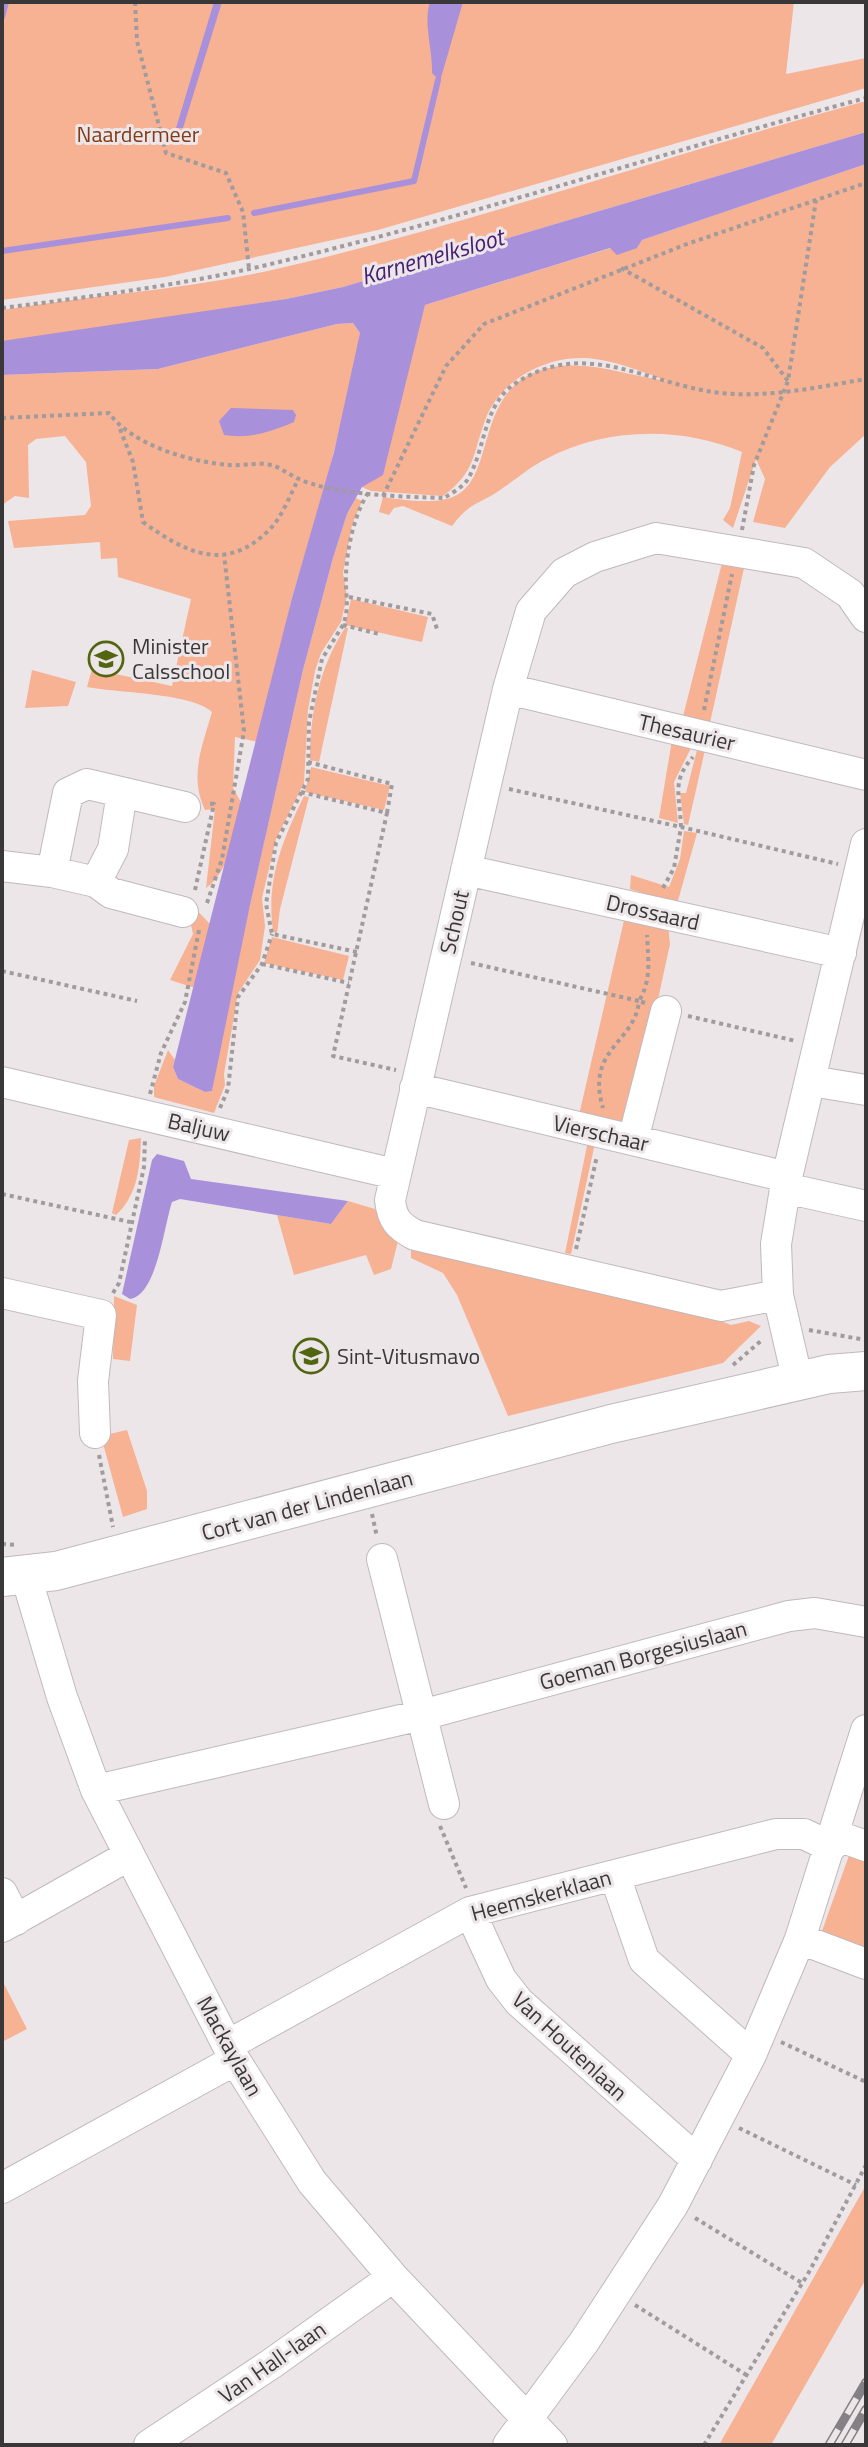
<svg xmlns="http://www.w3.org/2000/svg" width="868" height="2447" font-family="'Titillium Web',sans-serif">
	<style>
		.green { fill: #f7b193 }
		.water { fill: #a990da }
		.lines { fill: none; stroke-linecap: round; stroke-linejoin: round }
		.stream { stroke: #a990da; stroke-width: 6 }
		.minor-casing { stroke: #c0b9bb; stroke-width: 32 }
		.major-casing { stroke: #c0b9bb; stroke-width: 40 }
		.path { stroke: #a09b9d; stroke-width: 4; stroke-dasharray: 4 4; stroke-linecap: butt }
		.minor { stroke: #fff; stroke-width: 30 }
		.major { stroke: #fff; stroke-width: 38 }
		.rail-casing { stroke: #858083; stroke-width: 9 }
		.rail { stroke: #ede6e9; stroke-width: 6; stroke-dasharray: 18; stroke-linecap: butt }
		.labels { text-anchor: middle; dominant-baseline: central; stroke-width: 6; stroke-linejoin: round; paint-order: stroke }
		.park-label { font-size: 22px; fill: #833b17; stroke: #ede6e9 }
		.poi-label { font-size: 22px; fill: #3a3739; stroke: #ede6e9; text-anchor: start }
		.street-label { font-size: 22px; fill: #3a3739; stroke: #ede6e9 }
		.water-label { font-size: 24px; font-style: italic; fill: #472076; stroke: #ede6e9 }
	</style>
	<rect width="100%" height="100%" fill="#ede6e9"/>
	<!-- green -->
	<path class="green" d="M 2,2 L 794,2 L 786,74 L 866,58 L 866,88 L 378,230 L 165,277 L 2,300 Z
		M 866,101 L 866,132 L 343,287 L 286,299 L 2,344 L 2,310 C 92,295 182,290 272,270 C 472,224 667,155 866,101 Z
		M 866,164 L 866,434 L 830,467 L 785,528 L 753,522 L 765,479 L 756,459 L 733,528 L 723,520 L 730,508 L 742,452 C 681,426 605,427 546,459 C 530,467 515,480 500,490 C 477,506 471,501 452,526 L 403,506 L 394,508 L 389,515 L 379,512 L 383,497 C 403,500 430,504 450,498 C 500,483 469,382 553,367 C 594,361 628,376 667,381 C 644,372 610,359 585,358 C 545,356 500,381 486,418 C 472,454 477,471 443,496 L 371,491 L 362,487 L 370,479 L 425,305 L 611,248 L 637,248 L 642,240 Z
		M 353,323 L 360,333 L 359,351 L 326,483 L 292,598 L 258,742 L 235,737 L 233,788 L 242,804 C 234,833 231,870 206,888 L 215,809 L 205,810 C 189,776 202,747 212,712 C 193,693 117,693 87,687 L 92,669 L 172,686 L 191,599 L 118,577 L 117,558 L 101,559 L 100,542 L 14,548 L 8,521 L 85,515 L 91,506 L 86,462 L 65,436 L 36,439 L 28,445 L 29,498 L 15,496 L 2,505 L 2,375 L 158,369 L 337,324 Z
		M 356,498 L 362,501 L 352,525 L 343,573 L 347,596 L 341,622 L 321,653 L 315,671 L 308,710 L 304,783 L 276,839 L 262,898 L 265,926 L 260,960 L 238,993 L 224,1074 L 225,1085 L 214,1113 L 154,1097 L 154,1086 L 168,1050 L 175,1060 L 173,1067 L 178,1079 L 205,1092 L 212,1091 L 228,1001 L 303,670 L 333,558 L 347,514 Z
		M 722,563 L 744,568 L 708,732 L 680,728 Z
		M 351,599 L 428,617 L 422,642 L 345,625 Z
		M 345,628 L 348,628 L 319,762 L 310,760 C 310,713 319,668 345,628 Z
		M 32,670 L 76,682 L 68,706 L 25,708 Z
		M 672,740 L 693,744 L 674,782 L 678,823 L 659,818 Z
		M 697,750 L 705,750 L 688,825 L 684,824 L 680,793 L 686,793 Z
		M 311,767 L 390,786 L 384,810 L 305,792 Z
		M 304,796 L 309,797 L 280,909 L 277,934 L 273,931 C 266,880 282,841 304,796 Z
		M 684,831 L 697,833 L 677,904 L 630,889 L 631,875 L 669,887 L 680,859 Z
		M 185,898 L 211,925 L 195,988 L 170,980 L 193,934 Z
		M 625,916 L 668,925 L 670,944 L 630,1128 L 579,1115 Z
		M 272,937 L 349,956 L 343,980 L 264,963 Z
		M 141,1138 C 140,1167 138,1195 116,1215 L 112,1213 L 129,1140 Z
		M 588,1141 L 595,1143 L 571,1254 L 565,1253 Z
		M 348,1201 L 375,1209 L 384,1226 L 399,1237 L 391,1269 L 374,1275 L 366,1255 L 294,1275 L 277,1215 L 331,1224 Z
		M 411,1241 L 687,1308 L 731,1325 L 749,1321 L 761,1326 L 723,1363 L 508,1416 L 457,1295 L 443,1273 L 411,1258 Z
		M 114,1296 L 137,1305 L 130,1361 L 113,1359 Z
		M 127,1430 L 147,1491 L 147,1509 L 123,1517 L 101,1436 Z
		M 851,1850 L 866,1850 L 866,1960 L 818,1942 Z
		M 2,1980 L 27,2029 L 2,2042 Z
		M 866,2185 L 866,2279 L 771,2445 L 719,2445 Z"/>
	<!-- water -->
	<path class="water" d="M 214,2 L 222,2 L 183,128 L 176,128 Z
		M 430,2 L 463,2 L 440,81 L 432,73 C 433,51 423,23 430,2 Z
		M 866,132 L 866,164 L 642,240 L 637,248 L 617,255 L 610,248 L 425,305 L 383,475 L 362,487 L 347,514 L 333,558 L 303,670 L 250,905 L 212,1091 L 205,1092 L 178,1079 L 173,1067 L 292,598 L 334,452 L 360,333 L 353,323 L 337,324 L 158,369 L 2,375 L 2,341 L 286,299 L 343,287 Z
		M 231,408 L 293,410 L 296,415 L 294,422 C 270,432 250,439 224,435 L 219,421 Z
		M 157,1154 L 184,1161 L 191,1179 L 348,1201 L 331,1224 L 180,1199 L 172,1202 C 164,1226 157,1295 130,1299 L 122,1294 L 152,1160 Z"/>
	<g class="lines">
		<!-- stream -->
		<path class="stream" d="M 2,17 L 6,2
			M 254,213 L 414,181 L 438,80
			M 2,251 L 228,218"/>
		<!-- minor casing -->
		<g class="minor-casing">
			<path id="minor" d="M 508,689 L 866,775
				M 2,866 L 52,872 L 96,882 L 111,893 L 183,912
				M 466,870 L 841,953
				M 52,872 L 68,793 L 87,784 L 185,807
				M 96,882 L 113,849 L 122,793
				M 811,1081 L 866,1090
				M 2,1082 L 395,1174
				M 415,1088 L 787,1177
				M 633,1140 L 666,1011
				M 785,1188 L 866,1206
				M 2,1293 L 101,1315 L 93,1381 L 95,1433
				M 778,1295 L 721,1306 L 415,1235 C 398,1226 392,1219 390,1200 L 508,689 L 531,611 L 564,573 L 595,557 L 656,538 L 804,563 L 850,594 L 866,617
				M 798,1382 L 778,1295 L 776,1244 L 787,1177 L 866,844
				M 382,1559 L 444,1804
				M 26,1576 L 62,1697 L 96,1790 L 235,2060 L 312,2182 L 393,2277 L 552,2445
				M 96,1790 L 422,1715 L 789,1616 L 815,1613 L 866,1622
				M 835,1835 L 866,1846
				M 615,1876 L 644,1960 L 751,2055
				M 2,1893 L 16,1920
				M 470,1912 L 501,1979 L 519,2002 L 697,2160
				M 2,1927 L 128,1856
				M 800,1939 L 866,1964
				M 228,2045 L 470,1912 L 776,1834 L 804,1834 L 831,1847
				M 2,2188 L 235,2060
				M 149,2445 L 271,2364 L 393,2277
				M 508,2445 L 584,2342 L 673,2205 L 751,2055 L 800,1939 L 866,1730"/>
		</g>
		<!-- major casing -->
		<g class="major-casing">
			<path id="major" d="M 2,1577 L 56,1571 L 611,1424 L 829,1374 L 866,1371"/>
		</g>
		<!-- path -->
		<path class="path" d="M 135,2 L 137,41 L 166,153 L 226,173 L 243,212 L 249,269
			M 621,268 L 763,348 L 788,381 L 816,200
			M 2,308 C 96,296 191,284 283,261 C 479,214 671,150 866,98
			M 2,418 L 109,413 C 132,445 190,462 229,465 C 241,466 254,463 266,464 C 280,466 287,474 299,479 C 333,495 406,497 444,498 C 452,493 463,487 468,479 C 486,448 483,404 516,383 C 586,337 648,385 721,393 C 769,398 819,387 866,379
			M 120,429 L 133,462 L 143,522 C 186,553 226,574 270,529 C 282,517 290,495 298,480
			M 368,493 C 354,515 347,549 346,574 C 345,593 350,607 343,625 L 379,634
			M 383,496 L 446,366 L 484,324 L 687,244 L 866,183
			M 742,530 L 754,465 L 788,381
			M 349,597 L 432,614 L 437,629
			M 343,625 L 322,659 L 309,722 L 308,779 L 276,843 L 266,904 L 272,934 L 357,952
			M 704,710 L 732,574
			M 308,762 L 392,784 L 387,813
			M 509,789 L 681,827 C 680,795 671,781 693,757
			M 301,792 L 387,813 L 333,1056 L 396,1070
			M 663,888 L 674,868 L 681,827 L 838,864
			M 195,890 L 214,804 L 206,803
			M 207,903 L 222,859 L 244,731 L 224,554
			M 471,963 L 639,1001 C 635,1043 585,1049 603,1108
			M 262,964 L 349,983
			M 2,971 L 137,1001
			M 645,1003 L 639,1001 C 652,979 648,959 647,935
			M 688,1016 L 796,1041
			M 150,1094 L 161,1053 L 185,1002 L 199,930
			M 220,1108 L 228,1089 L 238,997 L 262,964 L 272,934
			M 2,1194 L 130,1222
			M 576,1249 L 597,1156
			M 113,1293 L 119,1283 L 144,1167 L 145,1138
			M 809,1330 L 866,1340
			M 733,1365 L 762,1340
			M 99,1455 L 113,1527
			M 372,1514 L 377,1537
			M 2,1544 L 16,1545
			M 440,1826 L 466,1888
			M 781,2042 L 866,2082
			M 739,2128 L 856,2185
			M 695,2218 L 802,2283
			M 635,2305 L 748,2376
			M 704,2445 L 809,2272 L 866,2165"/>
		<!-- minor -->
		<use href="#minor" class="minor"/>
		<!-- major -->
		<use href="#major" class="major"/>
		<!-- rail casing -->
		<g class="rail-casing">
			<path id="rail" d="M 829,2445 L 866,2382
				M 845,2445 L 866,2409"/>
		</g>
		<!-- rail -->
		<use href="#rail" class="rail"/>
	</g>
	<!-- icons -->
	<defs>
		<g id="school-ring" transform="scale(1.8)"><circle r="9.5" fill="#ede6e9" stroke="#526510" stroke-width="1.5"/><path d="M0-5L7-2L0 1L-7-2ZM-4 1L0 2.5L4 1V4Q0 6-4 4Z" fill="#526510"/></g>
	</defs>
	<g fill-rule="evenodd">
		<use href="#school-ring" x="106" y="659"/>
		<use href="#school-ring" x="311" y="1356"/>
	</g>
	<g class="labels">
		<!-- park labels -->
		<g class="park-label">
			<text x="138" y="134">Naardermeer</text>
		</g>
		<!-- poi labels -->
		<g class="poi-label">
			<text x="132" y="646">Minister<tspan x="132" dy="25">Calsschool</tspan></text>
			<text x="337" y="1356">Sint-Vitusmavo</text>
		</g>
		<!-- street labels -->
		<g class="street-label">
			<text transform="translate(687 732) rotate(13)">Thesaurier</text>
			<text transform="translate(653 912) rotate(13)">Drossaard</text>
			<text transform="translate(454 922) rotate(-77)">Schout</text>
			<text transform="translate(199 1127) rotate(13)">Baljuw</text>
			<text transform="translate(601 1133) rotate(13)">Vierschaar</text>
			<text transform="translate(307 1505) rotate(-15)">Cort van der Lindenlaan</text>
			<text transform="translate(643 1655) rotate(-15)">Goeman Borgesiuslaan</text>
			<text transform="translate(541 1895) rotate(-15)">Heemskerklaan</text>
			<text transform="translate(230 2046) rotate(61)">Mackaylaan</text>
			<text transform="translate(570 2046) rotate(43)">Van Houtenlaan</text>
			<text transform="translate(272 2362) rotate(-35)">Van Hall-laan</text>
		</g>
		<!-- water labels -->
		<g class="water-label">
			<text transform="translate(432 256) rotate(-16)">Karnemelksloot</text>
		</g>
	</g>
	<!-- border -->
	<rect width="868" height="2447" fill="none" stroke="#3a3739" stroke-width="8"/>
</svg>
